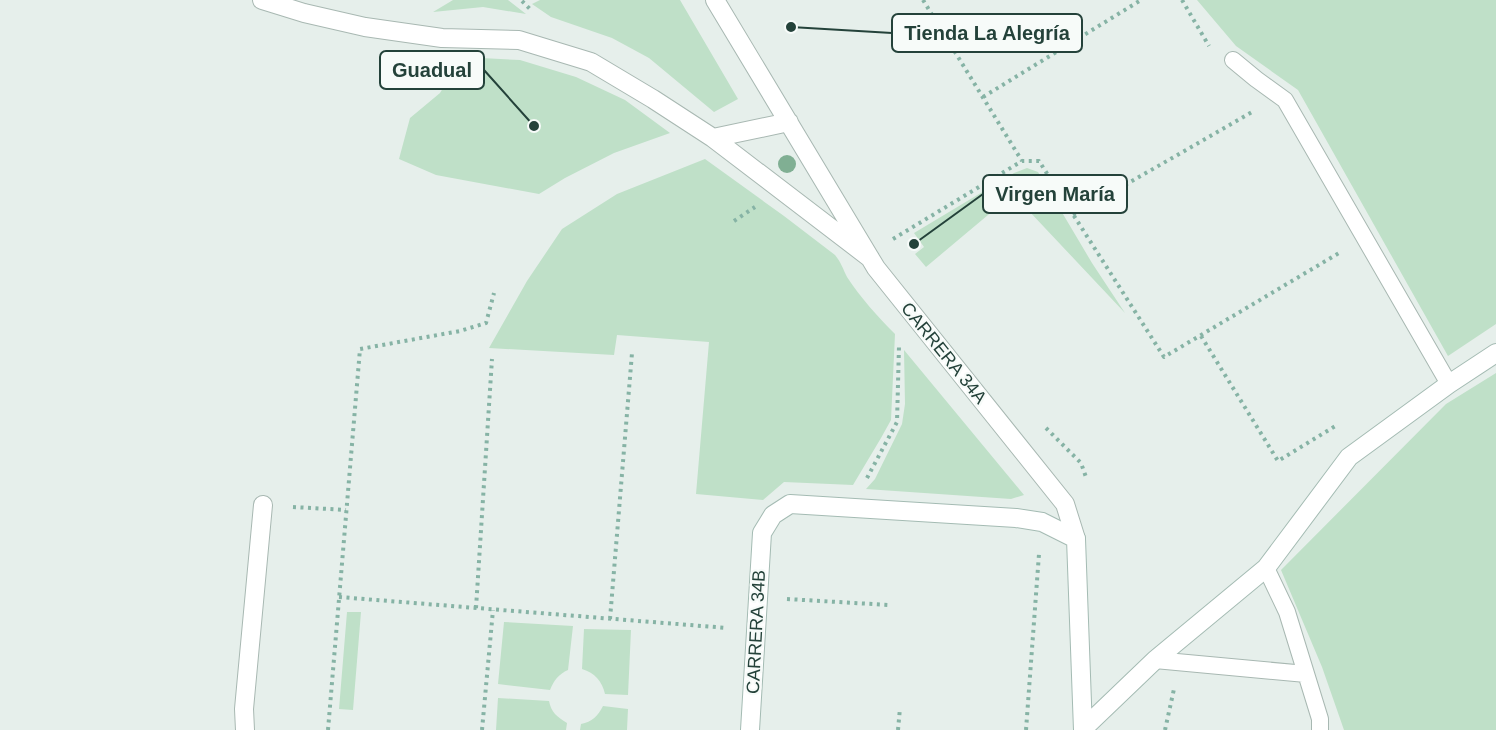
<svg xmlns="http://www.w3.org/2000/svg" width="1496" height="730" font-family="Arial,sans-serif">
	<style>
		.green { fill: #bfe0c8 }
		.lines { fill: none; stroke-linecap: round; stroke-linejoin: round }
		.lane-casing { stroke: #a8b8b2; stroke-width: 18 }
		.street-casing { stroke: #a8b8b2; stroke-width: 20 }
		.secondary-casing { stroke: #a4bbb3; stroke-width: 20 }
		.path { stroke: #86b3a5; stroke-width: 4; stroke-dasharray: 3 4.5; stroke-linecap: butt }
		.lane { stroke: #fff; stroke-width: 16 }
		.street { stroke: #fff; stroke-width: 18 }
		.secondary { stroke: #fff; stroke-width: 18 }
		.tree { fill: #80af93 }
		.labels { text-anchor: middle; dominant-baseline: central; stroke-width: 4.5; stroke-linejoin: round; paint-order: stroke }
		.street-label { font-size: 18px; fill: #24423a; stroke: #f7fbf9 }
		.leader { fill: none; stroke: #24423a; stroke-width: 2 }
		.callout-dot { fill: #24423a; stroke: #f7fbf9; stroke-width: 2 }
		.callout { fill: #f7fbf9; stroke: #24423a; stroke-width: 2 }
		.callout-label { font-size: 20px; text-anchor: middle; font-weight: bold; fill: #24423a }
	</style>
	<rect width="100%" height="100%" fill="#e6efeb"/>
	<!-- green -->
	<path class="green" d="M 453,0 L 508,0 L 526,14 L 483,7 L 433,12 Z
		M 540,0 L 680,0 L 738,99 L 714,112 L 649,58 L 612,38 L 551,17 L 532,4 Z
		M 1197,0 L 1496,0 L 1496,324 L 1448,356 L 1298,90 L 1236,46 Z
		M 462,57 L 520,60 L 576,77 L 625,100 L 670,133 L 614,153 L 565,178 L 539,194 L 436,175 L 399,159 L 410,118 L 440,93 Z
		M 705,159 L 784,216 L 835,255 C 841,262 843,269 847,277 C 860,297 878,317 895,334 L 891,420 L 881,438 L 853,485 L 784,482 L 763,500 L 696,494 L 709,342 L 617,335 L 614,355 L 489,348 L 527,281 L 562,229 L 617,194 Z
		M 1027,168 L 1038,172 L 1092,263 L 1125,313 L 1013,194 L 926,267 L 915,254 L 924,247 L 914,233 L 1014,173 Z
		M 904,350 L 1024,495 L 1011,499 L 866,489 L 875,479 L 902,424 L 905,404 Z
		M 1496,373 L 1496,730 L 1344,730 L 1322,667 L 1281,570 L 1446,404 Z
		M 347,612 L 361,612 L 353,710 L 339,709 Z
		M 504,622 L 573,626 L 568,670 C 559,674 554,680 550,690 L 498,684 Z
		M 584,629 L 631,630 L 628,695 L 605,694 C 602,681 595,673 582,669 Z
		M 498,698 L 549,701 C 551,712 557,717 567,723 L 566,730 L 496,730 Z
		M 603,706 L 628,709 L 627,730 L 580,730 L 581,724 C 592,722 598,716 603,706 Z"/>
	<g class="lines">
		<!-- lane casing -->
		<g class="lane-casing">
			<path id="lane" d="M 1233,60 L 1256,79 L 1285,100 L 1449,384
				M 1266,568 L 1287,612 L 1320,719 L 1320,730
				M 1155,660 L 1306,674"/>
		</g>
		<!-- street casing -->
		<g class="street-casing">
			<path id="street" d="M 262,0 L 304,13 L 365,27 L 442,38 L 519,40 L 591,62 L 653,99 L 713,138 L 870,258
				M 715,0 L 876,268 L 1065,504 L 1076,539
				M 713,138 L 789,122
				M 245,730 L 244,709 L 263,505"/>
		</g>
		<!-- secondary casing -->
		<g class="secondary-casing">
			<path id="secondary" d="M 1083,729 L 1155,660 L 1266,568 L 1349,457 L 1449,384 L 1496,353
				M 750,730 L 762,533 L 773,515 L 790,504 L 1016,518 L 1042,522 L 1076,539 L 1083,730"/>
		</g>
		<!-- path -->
		<path class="path" d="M 923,0 L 1022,161
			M 1182,0 L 1209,46
			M 522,1 L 532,11
			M 983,97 L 1141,0
			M 1073,215 L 1252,112
			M 734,221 L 755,207
			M 893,239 L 1022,161 L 1039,161 L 1164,357 L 1339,253
			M 1201,336 L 1278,461 L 1337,425
			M 1046,428 L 1081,463 L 1087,480
			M 867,478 L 897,422 L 899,346
			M 293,507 L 346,510
			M 339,597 L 727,628
			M 787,599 L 889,605
			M 476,608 L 492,359
			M 610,619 L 632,353
			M 328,730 L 360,349 L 460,331 L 486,323 L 494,293
			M 482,730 L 493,610
			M 898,730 L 900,708
			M 1026,730 L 1039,554
			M 1165,730 L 1174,689"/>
		<!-- lane -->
		<use href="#lane" class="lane"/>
		<!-- street -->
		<use href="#street" class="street"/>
		<!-- secondary -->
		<use href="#secondary" class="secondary"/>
	</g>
	<!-- trees -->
	<circle class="tree" cx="787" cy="164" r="9"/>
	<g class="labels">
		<!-- street labels -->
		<g class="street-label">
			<text transform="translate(944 353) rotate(51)">CARRERA 34A</text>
			<text transform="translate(756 632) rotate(-87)">CARRERA 34B</text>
		</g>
	</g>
	<!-- callouts -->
	<path class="leader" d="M791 27L892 33M534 126L484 70M914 244L983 194"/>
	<g class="callout-dot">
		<circle cx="791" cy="27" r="6"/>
		<circle cx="534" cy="126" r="6"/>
		<circle cx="914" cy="244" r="6"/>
	</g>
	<g class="callout">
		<rect x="892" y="14" width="190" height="38" rx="6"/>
		<rect x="380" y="51" width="104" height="38" rx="6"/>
		<rect x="983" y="175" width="144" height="38" rx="6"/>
	</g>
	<g class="callout-label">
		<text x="987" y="40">Tienda La Alegría</text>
		<text x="432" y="77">Guadual</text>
		<text x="1055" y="201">Virgen María</text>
	</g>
</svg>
